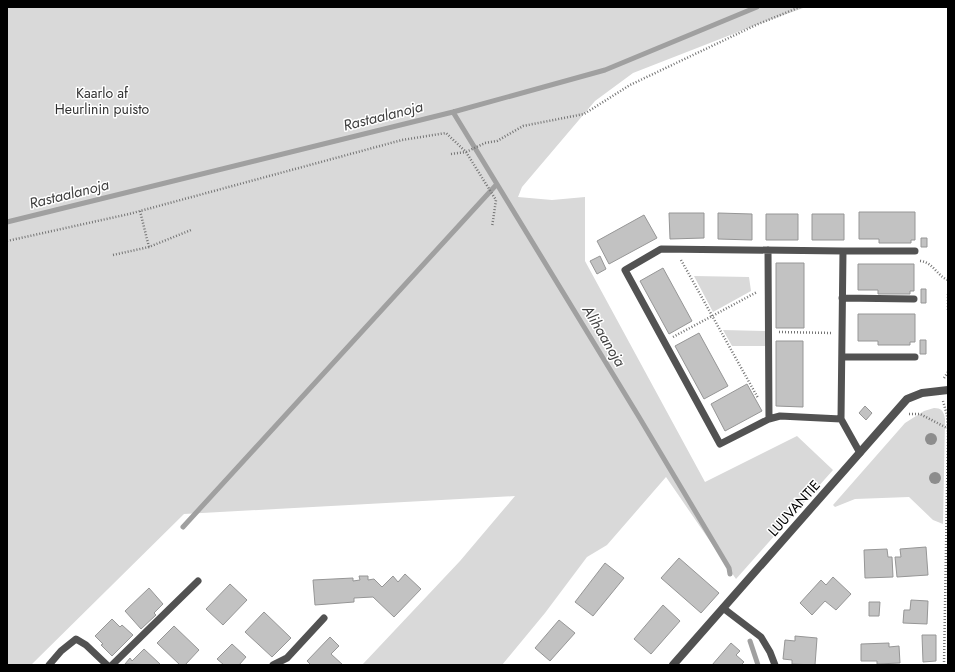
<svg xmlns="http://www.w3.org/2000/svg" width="955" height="672" font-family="Jost,sans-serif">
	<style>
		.green { fill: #d9d9d9 }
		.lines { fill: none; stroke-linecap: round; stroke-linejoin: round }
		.stream { stroke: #a0a0a0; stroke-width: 5 }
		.building { fill: #c2c2c2; stroke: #969696 }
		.path { stroke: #747474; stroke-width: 2.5; stroke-dasharray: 1 2; stroke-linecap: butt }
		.service { stroke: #525252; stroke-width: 7 }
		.minor { stroke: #525252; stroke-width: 8 }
		.tree { fill: #8d8d8d }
		.labels { text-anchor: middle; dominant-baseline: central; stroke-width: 3; stroke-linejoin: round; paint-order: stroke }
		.park-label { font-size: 14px; fill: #303030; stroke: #fff }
		.street-label { font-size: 14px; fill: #000; stroke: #fff }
		.water-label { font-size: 15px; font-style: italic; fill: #414141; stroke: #fff }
	</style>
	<rect width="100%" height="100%" fill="#fff"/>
	<!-- green -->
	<path class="green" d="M 7,7 L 806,7 L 756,25 L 633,73 L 595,101 L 522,187 L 518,197 L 552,200 L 585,197 L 585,261 L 705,482 L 797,436 L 833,470 L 736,579 L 666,477 L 607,545 L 587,557 L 545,613 L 502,665 L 362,665 L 460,561 L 515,496 L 184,514 L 31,665 L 7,665 Z
		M 694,276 L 749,277 L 751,291 L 713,312 Z
		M 723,330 L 765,331 L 765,346 L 732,346 Z
		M 934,408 C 941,408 944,411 945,419 L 943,524 L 933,520 L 909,497 L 855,499 L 835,507 L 833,505 L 905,423 L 924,411 Z"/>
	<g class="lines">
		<!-- stream -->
		<path class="stream" d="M 453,112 L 639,417 L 729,568 L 730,574
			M 7,222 L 453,112 L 605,70 L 757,7
			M 183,527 L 497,184
			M 750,641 L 758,665"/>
	</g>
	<!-- building -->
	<path class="building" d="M 859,212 L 915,212 L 915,240 L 911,240 L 911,243 L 879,243 L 879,239 L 859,239 Z
		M 669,213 L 704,213 L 704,238 L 670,239 Z
		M 718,213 L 752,214 L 752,240 L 718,239 Z
		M 766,214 L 798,214 L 798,240 L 766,240 Z
		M 812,214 L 844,214 L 844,240 L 812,240 Z
		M 644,215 L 657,238 L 609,264 L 597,241 Z
		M 921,238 L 927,238 L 927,247 L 921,247 Z
		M 600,256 L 606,269 L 597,274 L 590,261 Z
		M 776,263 L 804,263 L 804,328 L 776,328 Z
		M 858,264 L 914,264 L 914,291 L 910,291 L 910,294 L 878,294 L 878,290 L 858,290 Z
		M 663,268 L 692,321 L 669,334 L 640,281 Z
		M 921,289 L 926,289 L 926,303 L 921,303 Z
		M 858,314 L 915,314 L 915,342 L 910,342 L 910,345 L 878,345 L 878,341 L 858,341 Z
		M 699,333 L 728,386 L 704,399 L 675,346 Z
		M 920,340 L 926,340 L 926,354 L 920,354 Z
		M 776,341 L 803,341 L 803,407 L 776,406 Z
		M 747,384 L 762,411 L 725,431 L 711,404 Z
		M 865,406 L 872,413 L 866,420 L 859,413 Z
		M 926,547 L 928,575 L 897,577 L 895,557 L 901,557 L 900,549 Z
		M 887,549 L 888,557 L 892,557 L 893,577 L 865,578 L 864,550 Z
		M 679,558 L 719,593 L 701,613 L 661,578 Z
		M 605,563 L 624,578 L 593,616 L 575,602 Z
		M 405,574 L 421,589 L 394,617 L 373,597 L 354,598 L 354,602 L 315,605 L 313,580 L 353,578 L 353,581 L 360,580 L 359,576 L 368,576 L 368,580 L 374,579 L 382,587 L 393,576 L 398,582 Z
		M 833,577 L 851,594 L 836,610 L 825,601 L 812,615 L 800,603 L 821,580 L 826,585 Z
		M 230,584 L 247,600 L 223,625 L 206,609 Z
		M 149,588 L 163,604 L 154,613 L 156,615 L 141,629 L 125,611 Z
		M 911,600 L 928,601 L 927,624 L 903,623 L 904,610 L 910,610 Z
		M 869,602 L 880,602 L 879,616 L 869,616 Z
		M 663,605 L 680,621 L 651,654 L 634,639 Z
		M 264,612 L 291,638 L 272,657 L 245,632 Z
		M 112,619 L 120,627 L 122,625 L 133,635 L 112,656 L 101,645 L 103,644 L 95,636 Z
		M 559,620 L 575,633 L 550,661 L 535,648 Z
		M 174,626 L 199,650 L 185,665 L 180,665 L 157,643 Z
		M 922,635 L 936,635 L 936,661 L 923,662 Z
		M 795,636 L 817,638 L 815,665 L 792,664 L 792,660 L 783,659 L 785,640 L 795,641 Z
		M 330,637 L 339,646 L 331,654 L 343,665 L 311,665 L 307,661 Z
		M 731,643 L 740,651 L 736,655 L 744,662 L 741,665 L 712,665 Z
		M 889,643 L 889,647 L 899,646 L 900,663 L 877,664 L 877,661 L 861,661 L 861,644 Z
		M 232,644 L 246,657 L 239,665 L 224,665 L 217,659 Z
		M 144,649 L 160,664 L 159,665 L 125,664 L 130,658 L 132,661 Z"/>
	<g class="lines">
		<!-- path -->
		<path class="path" d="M 451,154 L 466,152 L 496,200 L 492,227
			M 140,211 L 149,247
			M 7,241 L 129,214 L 402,140 L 446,133 L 466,152 L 485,143 L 497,141 L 523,126 L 584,114 L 630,85 L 756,25 L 800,7
			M 113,255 L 149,247 L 191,230
			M 681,260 L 758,398
			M 920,261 C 933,262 937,276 948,280
			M 948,294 L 948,312
			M 779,332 L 832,333
			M 673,337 L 757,292
			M 944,378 L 948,372
			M 943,401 L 947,415 L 948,433
			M 909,414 L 920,414 L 947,428
			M 944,665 L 948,433"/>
		<!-- service -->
		<path class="service" d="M 768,250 L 769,419
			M 843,251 L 915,251
			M 842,298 L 914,299
			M 842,357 L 915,357
			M 841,419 L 780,416 L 769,419 L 720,444 L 625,270 L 661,249 L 843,251 L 841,419 L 860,453
			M 723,608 L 761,637 L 770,652 L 775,665
			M 49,665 L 61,651 L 76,639 L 86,645 L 107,665
			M 112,665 L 198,581
			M 273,665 L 287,658 L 324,618"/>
		<!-- minor -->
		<path class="minor" d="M 673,665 L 907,399 L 922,393 L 948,390"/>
	</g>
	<!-- trees -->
	<g class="tree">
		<circle cx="931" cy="439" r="6"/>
		<circle cx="935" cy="478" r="6"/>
	</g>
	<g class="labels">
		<!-- park labels -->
		<g class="park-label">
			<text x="102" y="93">Kaarlo af<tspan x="102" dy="16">Heurlinin puisto</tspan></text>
		</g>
		<!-- street labels -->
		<g class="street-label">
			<text transform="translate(794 508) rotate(-48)">LUUVANTIE</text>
		</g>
		<!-- water labels -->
		<g class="water-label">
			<text transform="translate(383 116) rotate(-14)">Rastaalanoja</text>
			<text transform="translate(69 194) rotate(-14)">Rastaalanoja</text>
			<text transform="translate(604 336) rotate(59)">Alihaanoja</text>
		</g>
	</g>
	<!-- border -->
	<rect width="955" height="672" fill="none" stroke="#000000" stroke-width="16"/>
</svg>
